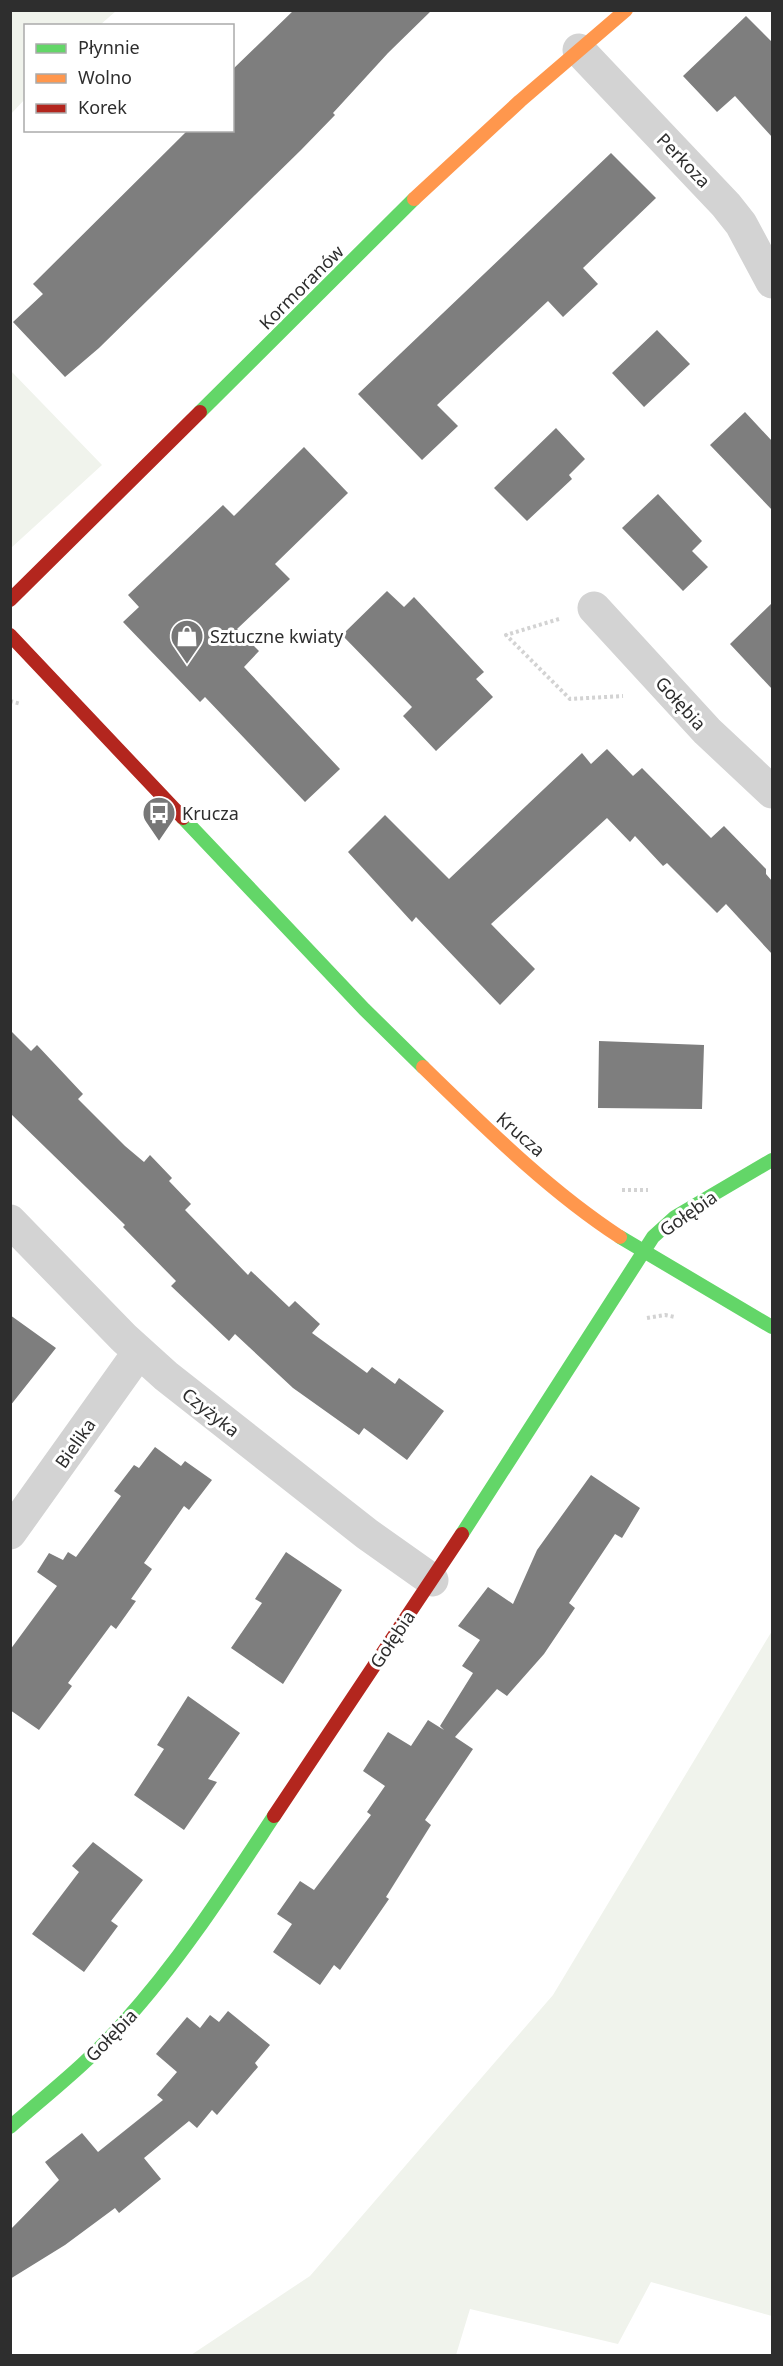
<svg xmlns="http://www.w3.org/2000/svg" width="783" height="2366" font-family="'Noto Sans',sans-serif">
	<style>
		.green { fill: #f0f3ec }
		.building { fill: #7e7e7e }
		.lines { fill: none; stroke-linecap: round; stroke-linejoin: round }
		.path { stroke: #d3d3d3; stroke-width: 4; stroke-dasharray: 3 3; stroke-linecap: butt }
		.street { stroke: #d3d3d3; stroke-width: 33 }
		.fast { stroke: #63d668; stroke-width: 14 }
		.slow { stroke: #ff974d; stroke-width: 14 }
		.jam { stroke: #b3261e; stroke-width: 14 }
		.labels { text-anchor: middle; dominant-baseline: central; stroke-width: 6; stroke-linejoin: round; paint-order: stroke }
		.street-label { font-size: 18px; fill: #2e2e2e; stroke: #fff }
		.poi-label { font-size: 18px; fill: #2e2e2e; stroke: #fff; text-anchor: start }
	</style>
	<rect width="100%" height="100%" fill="#fff"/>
	<!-- green -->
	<path class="green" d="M 11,10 L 116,10 L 116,11 L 100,25 L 26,26 L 25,99 L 11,114 Z
		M 11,371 L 102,465 L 11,548 Z
		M 772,1631 L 772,2316 L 651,2282 L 618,2344 L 470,2309 L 456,2355 L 191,2355 L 310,2276 L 553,1995 Z"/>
	<!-- building -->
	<path class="building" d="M 294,10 L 432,10 L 388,53 L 333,113 L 335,115 L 301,150 L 99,348 L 65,377 L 13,322 L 43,294 L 33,284 L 188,130 L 232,130 L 232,70 Z
		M 746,16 L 772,42 L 772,137 L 735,96 L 717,112 L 683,76 Z
		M 611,153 L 656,198 L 583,268 L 598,284 L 563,317 L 548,301 L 437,405 L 458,426 L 422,460 L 358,394 Z
		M 657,330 L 690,364 L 644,407 L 612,373 Z
		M 745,412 L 772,441 L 772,510 L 710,445 Z
		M 556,428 L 585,459 L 569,475 L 572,479 L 527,521 L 494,488 Z
		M 304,447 L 348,493 L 275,564 L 290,579 L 237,629 L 259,651 L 244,667 L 340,769 L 305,802 L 205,697 L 200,702 L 123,622 L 139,607 L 128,595 L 223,505 L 234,516 Z
		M 658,494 L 702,541 L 692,551 L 708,567 L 683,591 L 622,528 Z
		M 387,591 L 404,607 L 414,597 L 484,672 L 476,679 L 493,697 L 436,751 L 403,716 L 412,707 L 342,635 Z
		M 772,603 L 772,689 L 730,644 Z
		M 607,749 L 633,776 L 642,768 L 711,838 L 724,826 L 766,869 L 766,874 L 772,881 L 772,954 L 726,904 L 717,913 L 667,863 L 663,866 L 635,836 L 630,842 L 607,818 L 491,924 L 535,969 L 500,1005 L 416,917 L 412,922 L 348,852 L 385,815 L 449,879 L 582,753 L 591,764 Z
		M 10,1030 L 31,1051 L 37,1045 L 83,1094 L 78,1099 L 125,1146 L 144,1162 L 150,1155 L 172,1178 L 169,1181 L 191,1204 L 185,1210 L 248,1275 L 251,1271 L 289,1307 L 295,1301 L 320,1324 L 312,1333 L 367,1373 L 372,1367 L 395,1384 L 399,1378 L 444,1411 L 407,1460 L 364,1428 L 359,1435 L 293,1388 L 235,1334 L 229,1341 L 171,1286 L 176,1281 L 123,1227 L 125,1225 L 10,1113 Z
		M 599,1041 L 704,1045 L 702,1109 L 598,1108 Z
		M 10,1315 L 56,1348 L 10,1406 Z
		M 155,1447 L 181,1466 L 185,1461 L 212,1480 L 189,1510 L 184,1506 L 144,1563 L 152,1569 L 131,1599 L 136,1601 L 116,1629 L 111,1625 L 68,1683 L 72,1686 L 39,1730 L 10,1710 L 10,1650 L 57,1586 L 37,1572 L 49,1553 L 63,1560 L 68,1552 L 76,1557 L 121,1496 L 114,1491 L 134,1465 L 139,1468 Z
		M 591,1475 L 640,1508 L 622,1538 L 615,1534 L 569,1603 L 575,1608 L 544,1654 L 507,1696 L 497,1689 L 455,1737 L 473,1749 L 425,1820 L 431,1825 L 386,1897 L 389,1899 L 340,1970 L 334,1965 L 320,1985 L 273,1952 L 292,1924 L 277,1914 L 300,1881 L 314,1890 L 371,1815 L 367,1812 L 385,1786 L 363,1771 L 388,1732 L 411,1746 L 428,1720 L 444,1730 L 440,1726 L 473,1673 L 462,1666 L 480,1640 L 458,1626 L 488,1587 L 513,1604 L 537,1550 Z
		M 286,1552 L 342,1590 L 283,1684 L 231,1648 L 262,1603 L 255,1599 Z
		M 188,1696 L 240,1733 L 208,1779 L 217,1782 L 184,1830 L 134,1795 L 164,1749 L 157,1745 Z
		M 93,1842 L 143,1880 L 111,1921 L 118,1926 L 84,1972 L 32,1934 L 79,1872 L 72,1866 Z
		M 228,2011 L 270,2045 L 255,2063 L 258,2067 L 217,2115 L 212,2110 L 197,2128 L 189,2121 L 144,2158 L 161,2179 L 119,2213 L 115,2208 L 65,2245 L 10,2279 L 10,2230 L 59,2180 L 45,2162 L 82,2133 L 98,2152 L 163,2100 L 157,2095 L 177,2072 L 156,2054 L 187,2017 L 200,2028 L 210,2015 L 219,2022 Z"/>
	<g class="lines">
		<!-- path -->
		<path class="path" d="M 559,619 L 506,635 L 570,699 L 623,696
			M 10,701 L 21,704
			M 622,1190 L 648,1190
			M 647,1318 L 665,1315 L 675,1317"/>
		<!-- street -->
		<path class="street" d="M 579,50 L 726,205 L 741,224 L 772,282
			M 594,608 L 707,731 L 772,792
			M 10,1221 L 124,1338 L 166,1376 L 367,1534 L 432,1580
			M 10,1533 L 139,1352"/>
		<!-- fast -->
		<path class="fast" d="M 200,412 L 414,199
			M 183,818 L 364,1009 L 423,1067
			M 620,1237 L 772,1327
			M 462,1534 L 653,1237 L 675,1217 L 772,1160
			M 10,2127 C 49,2093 90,2061 124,2022 C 181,1959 227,1887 274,1816"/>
		<!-- slow -->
		<path class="slow" d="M 414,199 L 520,101 L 626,10
			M 423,1067 C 485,1127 548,1190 620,1237"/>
		<!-- jam -->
		<path class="jam" d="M 10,600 L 200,412
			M 10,635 L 183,818
			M 274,1816 L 462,1534"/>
	</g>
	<!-- icons -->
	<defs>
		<g id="shop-pin" transform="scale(1.725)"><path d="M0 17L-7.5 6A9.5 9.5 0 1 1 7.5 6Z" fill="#777" stroke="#fff"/><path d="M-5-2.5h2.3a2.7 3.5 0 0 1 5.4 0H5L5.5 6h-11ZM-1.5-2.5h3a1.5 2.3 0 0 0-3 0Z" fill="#fff"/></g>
		<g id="bus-pin" transform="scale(1.725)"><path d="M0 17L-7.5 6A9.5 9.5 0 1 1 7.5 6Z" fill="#777" stroke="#fff"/><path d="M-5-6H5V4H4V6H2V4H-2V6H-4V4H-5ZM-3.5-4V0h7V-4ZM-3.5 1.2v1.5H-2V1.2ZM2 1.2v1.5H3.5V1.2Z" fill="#fff"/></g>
	</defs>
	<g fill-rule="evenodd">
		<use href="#shop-pin" x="187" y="636"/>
		<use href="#bus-pin" x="159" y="813"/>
	</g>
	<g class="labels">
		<!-- street labels -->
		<g class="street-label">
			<text transform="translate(684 160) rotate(46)">Perkoza</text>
			<text transform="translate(301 287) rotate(-45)">Kormoranów</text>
			<text transform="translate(681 703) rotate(48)">Gołębia</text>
			<text transform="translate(521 1134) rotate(41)">Krucza</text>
			<text transform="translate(688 1213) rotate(-35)">Gołębia</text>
			<text transform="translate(211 1412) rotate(38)">Czyżyka</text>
			<text transform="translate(75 1443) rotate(-55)">Bielika</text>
			<text transform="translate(392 1639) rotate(-56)">Gołębia</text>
			<text transform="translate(111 2035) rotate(-46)">Gołębia</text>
		</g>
		<!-- poi labels -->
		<g class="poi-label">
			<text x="210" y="636">Sztuczne kwiaty</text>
			<text x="182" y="813">Krucza</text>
		</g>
	</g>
	<!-- border -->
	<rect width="783" height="2366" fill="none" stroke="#2e2e2e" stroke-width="24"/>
	<!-- legend -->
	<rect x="24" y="24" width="210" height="108" fill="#ffffff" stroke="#ababab" stroke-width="1.5"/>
	<rect x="36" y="44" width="30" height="9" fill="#63d668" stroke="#ababab" stroke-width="1.5"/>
	<text x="78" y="54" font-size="18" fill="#2e2e2e">Płynnie</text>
	<rect x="36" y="74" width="30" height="9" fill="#ff974d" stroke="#ababab" stroke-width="1.5"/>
	<text x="78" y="84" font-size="18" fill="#2e2e2e">Wolno</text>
	<rect x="36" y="104" width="30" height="9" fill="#b3261e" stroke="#ababab" stroke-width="1.5"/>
	<text x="78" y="114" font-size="18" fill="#2e2e2e">Korek</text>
</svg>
